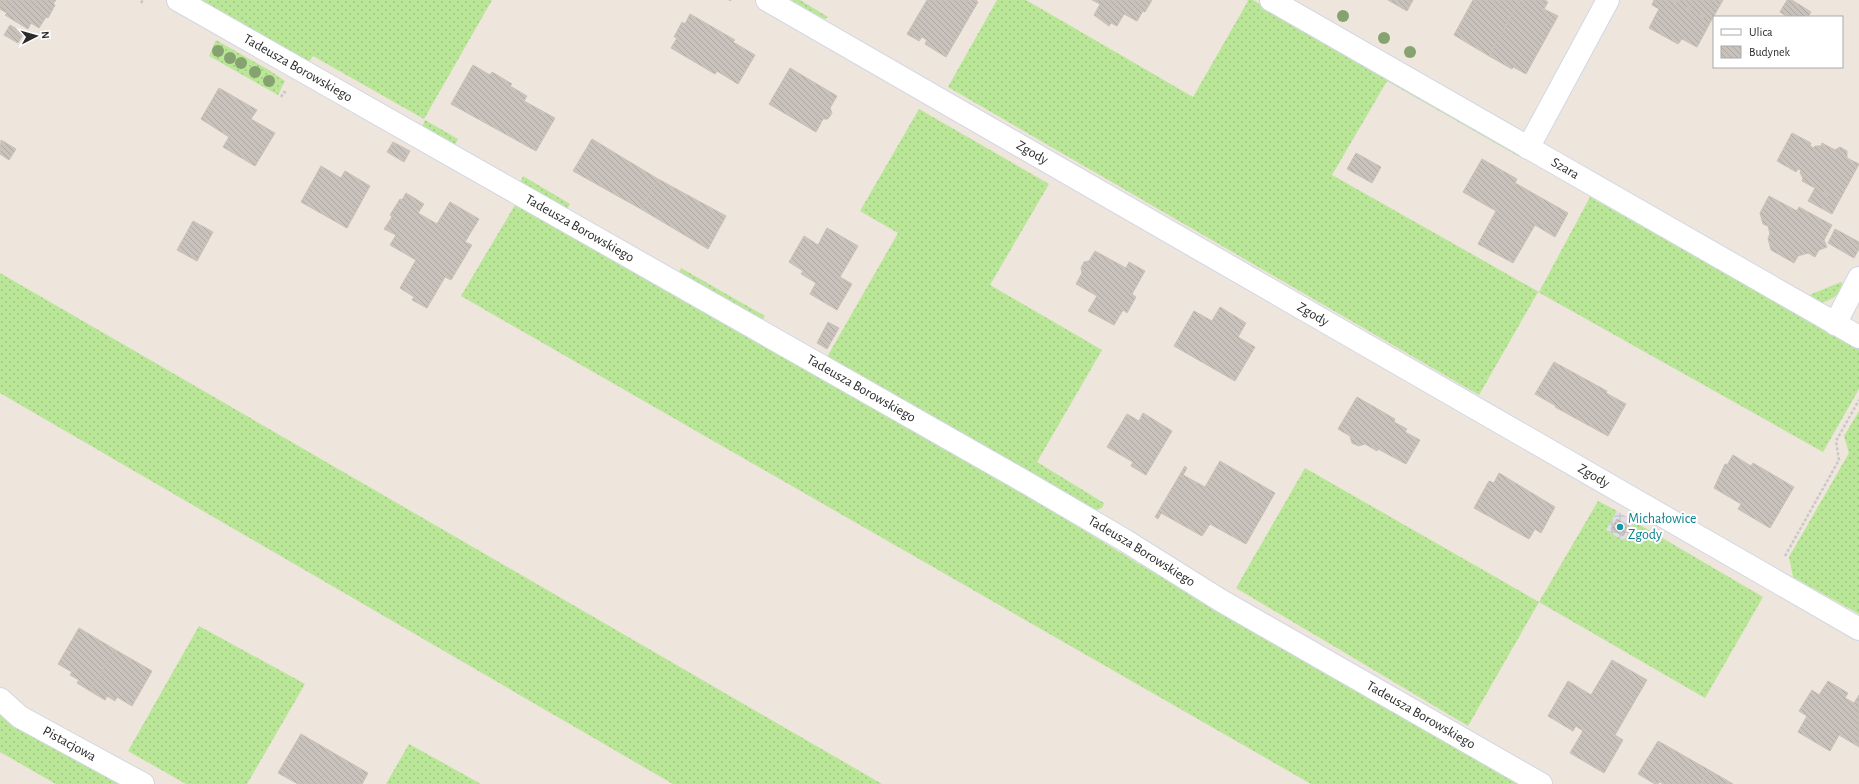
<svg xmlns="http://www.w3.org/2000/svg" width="1859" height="784" font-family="'Alegreya Sans',sans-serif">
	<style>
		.industrial { fill: url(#industrial-grid) }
		.grass { fill: url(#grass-dots) }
		.building { fill: url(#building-back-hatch); stroke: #c9c1b6 }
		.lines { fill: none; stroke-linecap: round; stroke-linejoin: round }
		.minor-casing { stroke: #d2d7e4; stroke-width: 24 }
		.path { stroke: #c8c8c8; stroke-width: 2.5; stroke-dasharray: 3 2; stroke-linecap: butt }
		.minor { stroke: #fff; stroke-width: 22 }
		.tree { fill: #86a271 }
		.culture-dot { fill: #0f9aa8; stroke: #fff; stroke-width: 1.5 }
		.labels { text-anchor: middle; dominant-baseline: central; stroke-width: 4; stroke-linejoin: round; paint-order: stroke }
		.street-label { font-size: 14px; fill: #2b2b2b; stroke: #fff }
		.culture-label { font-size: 14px; fill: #0d838f; stroke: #fff; text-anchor: start }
	</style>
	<defs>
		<pattern id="industrial-grid" width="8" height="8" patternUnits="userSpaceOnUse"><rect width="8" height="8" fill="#dfdee6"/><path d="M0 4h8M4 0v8" fill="none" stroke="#c0bfc5"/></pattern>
		<pattern id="grass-dots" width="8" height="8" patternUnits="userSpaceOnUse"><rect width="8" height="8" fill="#bae698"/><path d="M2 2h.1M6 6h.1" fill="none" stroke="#a0c583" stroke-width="1.8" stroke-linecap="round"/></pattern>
		<pattern id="building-back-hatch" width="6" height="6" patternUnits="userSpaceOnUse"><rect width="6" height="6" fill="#c9c2bc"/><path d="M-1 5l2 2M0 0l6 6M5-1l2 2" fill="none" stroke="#ada7a2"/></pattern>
	</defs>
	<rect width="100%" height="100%" fill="#eee5dd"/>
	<!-- industrial -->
	<path class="industrial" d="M 1617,511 L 1635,522 L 1624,541 L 1606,530 Z"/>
	<!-- grass -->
	<path class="grass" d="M 201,0 L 492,0 L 424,119 L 313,56 L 309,62 Z
		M 791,0 L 800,0 L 828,17 L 824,19 Z
		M 997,0 L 1026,0 L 1193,97 L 1248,1 L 1247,0 L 1253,0 L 1527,158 L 1525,160 L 1387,81 L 1332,175 L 1539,292 L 1590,197 L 1859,349 L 1859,389 L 1823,452 L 1538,292 L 1479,395 L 948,87 Z
		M 216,40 L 269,70 L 285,81 L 278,95 L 209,56 Z
		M 919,109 L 1049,184 L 990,285 L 1102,350 L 1037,462 L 1104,503 L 1102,508 L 1096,510 L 827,357 L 898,233 L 860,211 Z
		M 425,120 L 458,139 L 455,145 L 422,127 Z
		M 1547,145 L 1807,296 L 1841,282 L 1844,286 C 1838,295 1831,301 1820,303 L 1546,149 Z
		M 523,176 L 570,204 L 567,209 L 520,183 Z
		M 515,205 L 1023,493 L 1139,564 L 1518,784 L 1311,784 L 461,296 Z
		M 681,268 L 765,316 L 762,321 L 678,274 Z
		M 0,273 L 882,784 L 673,784 L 0,393 Z
		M 1859,411 L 1859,614 L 1793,577 L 1789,557 L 1849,453 L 1844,436 Z
		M 1305,468 L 1539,602 L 1598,501 L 1617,511 L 1606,530 L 1624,541 L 1635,522 L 1763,597 L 1705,698 L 1539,602 L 1468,726 L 1236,588 Z
		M 199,626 L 305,684 L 247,784 L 186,784 L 128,751 Z
		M 0,711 L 121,784 L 56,784 L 0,752 Z
		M 409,744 L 481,784 L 386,784 Z"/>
	<!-- building -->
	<path class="building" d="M 0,0 L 56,0 L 53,4 L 55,5 L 48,18 L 46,17 L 39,28 L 31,23 L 28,29 L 5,15 L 7,13 L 0,9 Z
		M 927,0 L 976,0 L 978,2 L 946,57 L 925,44 L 927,40 L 922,37 L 919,41 L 907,34 Z
		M 1092,0 L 1152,0 L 1145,12 L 1143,11 L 1137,21 L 1124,14 L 1117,26 L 1111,23 L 1109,26 L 1094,15 L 1100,4 Z
		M 1388,0 L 1413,0 L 1407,11 Z
		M 1473,0 L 1520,0 L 1489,56 L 1454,35 Z
		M 1520,0 L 1545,0 L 1548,2 L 1544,9 L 1558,16 L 1526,74 L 1513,67 L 1512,69 L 1489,56 Z
		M 1654,0 L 1673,0 L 1711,21 L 1697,47 L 1682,39 L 1678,44 L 1649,28 L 1659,9 L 1652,5 Z
		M 1673,0 L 1723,0 L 1711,21 Z
		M 1787,0 L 1792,0 L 1811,12 L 1808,17 L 1788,17 L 1780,12 Z
		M 690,14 L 735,40 L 733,42 L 755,55 L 738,84 L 717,71 L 715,74 L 671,48 L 677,38 L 674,37 L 682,22 L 685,24 Z
		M 10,25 L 24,33 L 18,43 L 4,35 Z
		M 473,65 L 490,75 L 492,72 L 512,84 L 510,86 L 527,96 L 524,101 L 555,118 L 536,151 L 451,104 Z
		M 790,68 L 837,96 L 830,108 L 832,113 L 828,119 L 823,119 L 816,132 L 769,104 Z
		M 219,88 L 257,110 L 251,119 L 275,133 L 255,166 L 223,147 L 229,137 L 201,119 Z
		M 1792,133 L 1811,143 L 1810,146 L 1814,148 L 1815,146 L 1821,146 L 1822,143 L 1835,150 L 1840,147 L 1847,151 L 1847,158 L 1859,164 L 1839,201 L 1802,181 L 1803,178 L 1800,173 L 1801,170 L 1798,169 L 1796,172 L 1777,161 Z
		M 592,139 L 658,179 L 641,209 L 573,171 Z
		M 1,140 L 16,149 L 9,160 L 0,154 Z
		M 393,142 L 410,151 L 404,162 L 387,152 Z
		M 1356,153 L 1381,167 L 1372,183 L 1347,169 Z
		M 1482,159 L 1517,179 L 1515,183 L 1568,213 L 1555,237 L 1535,225 L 1513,263 L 1478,244 L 1496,211 L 1463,192 Z
		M 321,166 L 341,178 L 345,171 L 370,186 L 347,228 L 301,202 Z
		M 658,179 L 726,216 L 708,249 L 641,209 Z
		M 1815,188 L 1839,201 L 1832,214 L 1808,201 Z
		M 406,193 L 424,204 L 418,213 L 437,224 L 450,202 L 479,219 L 465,242 L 472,245 L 451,280 L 445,277 L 427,308 L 412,300 L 414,297 L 400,288 L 416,260 L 390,245 L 396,235 L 384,229 L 392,217 L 390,215 L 400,199 L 402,200 Z
		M 1769,196 L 1797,211 L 1799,207 L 1832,225 L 1824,240 L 1827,247 L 1819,250 L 1815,257 L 1808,253 L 1798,256 L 1794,263 L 1771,250 L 1768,238 L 1770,234 L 1768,226 L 1763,224 L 1760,213 Z
		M 193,221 L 213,232 L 197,261 L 177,250 Z
		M 827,228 L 858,246 L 840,277 L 852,284 L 837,310 L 810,294 L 816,283 L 801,274 L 803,271 L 789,262 L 804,236 L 818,245 Z
		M 1835,229 L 1859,242 L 1859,249 L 1854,258 L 1828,243 Z
		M 1095,251 L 1126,268 L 1129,262 L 1145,271 L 1132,294 L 1136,297 L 1127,313 L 1123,310 L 1114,325 L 1088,311 L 1097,296 L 1076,284 L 1082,273 L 1081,268 L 1084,262 L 1089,261 Z
		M 1220,307 L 1246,323 L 1238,337 L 1255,347 L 1235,381 L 1174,346 L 1194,311 L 1212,321 Z
		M 828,322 L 839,328 L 827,349 L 817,343 Z
		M 1554,362 L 1607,391 L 1606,393 L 1626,404 L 1608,436 L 1555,407 L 1556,406 L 1535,394 Z
		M 1357,397 L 1395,419 L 1394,422 L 1407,429 L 1405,432 L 1420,440 L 1406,464 L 1378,449 L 1377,451 L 1365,444 L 1359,446 L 1352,443 L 1350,436 L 1338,429 Z
		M 1143,413 L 1172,431 L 1146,475 L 1131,466 L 1133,462 L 1107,447 L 1127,414 L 1139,421 Z
		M 1733,455 L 1751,466 L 1753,463 L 1794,487 L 1770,528 L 1738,509 L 1741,504 L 1714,488 L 1725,464 L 1727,465 Z
		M 1220,461 L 1275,493 L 1246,544 L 1210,524 L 1202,536 L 1161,513 L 1158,519 L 1155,517 L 1185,466 L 1187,468 L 1183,475 L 1205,487 Z
		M 1499,473 L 1555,507 L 1541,533 L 1535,529 L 1529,539 L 1474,508 L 1489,481 L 1494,483 Z
		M 1617,519 L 1629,526 L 1623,536 L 1611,529 Z
		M 79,628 L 114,649 L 90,691 L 77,683 L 79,680 L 70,675 L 72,672 L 58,664 Z
		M 114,649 L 152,671 L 132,706 L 117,697 L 115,701 L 107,696 L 105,700 L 90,691 Z
		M 1612,660 L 1647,680 L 1615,735 L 1623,740 L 1604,773 L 1570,753 L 1583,731 L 1576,726 L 1573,731 L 1548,716 L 1568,681 L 1591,695 Z
		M 1828,681 L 1848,693 L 1845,698 L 1854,703 L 1859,695 L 1859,747 L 1839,735 L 1830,751 L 1798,732 L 1807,716 L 1799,711 L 1812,690 L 1819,695 Z
		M 301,734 L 368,773 L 362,784 L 298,784 L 278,773 Z
		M 1658,741 L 1709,770 L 1701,784 L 1664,784 L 1659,782 L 1658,784 L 1655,784 L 1638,774 Z
		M 1709,770 L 1733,784 L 1701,784 Z"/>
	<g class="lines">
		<!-- minor casing -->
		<g class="minor-casing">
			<g id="minor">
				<path id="s1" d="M 178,0 L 1027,483 L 1126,541 L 1220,600 L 1541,784"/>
				<path id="s2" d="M 767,0 L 1859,629"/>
				<path id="s3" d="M 1271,0 L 1859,337"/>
				<path d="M 1528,148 L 1608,0"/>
				<path d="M 1835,324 L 1859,278"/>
				<path id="s4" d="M 0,699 L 20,717 L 143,784"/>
			</g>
		</g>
		<!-- path -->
		<path class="path" d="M 730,1 L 730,0
			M 141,3 L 143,0
			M 281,97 L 284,92 L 286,93
			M 1785,556 L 1839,460 L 1836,441 L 1859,400"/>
		<!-- minor -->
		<use href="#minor" class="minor"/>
	</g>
	<!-- trees -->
	<g class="tree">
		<circle cx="1343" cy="16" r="6"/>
		<circle cx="1384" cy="38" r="6"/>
		<circle cx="218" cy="51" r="6"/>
		<circle cx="1410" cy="52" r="6"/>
		<circle cx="230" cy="58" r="6"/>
		<circle cx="241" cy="63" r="6"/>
		<circle cx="255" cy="72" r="6"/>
		<circle cx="269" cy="81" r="6"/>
	</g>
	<!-- markers -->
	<circle class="culture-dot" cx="1620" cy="527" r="4"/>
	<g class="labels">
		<!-- street labels -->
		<g class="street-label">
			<text stroke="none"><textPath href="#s1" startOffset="138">Tadeusza Borowskiego</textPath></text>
			<text stroke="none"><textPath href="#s2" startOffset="306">Zgody</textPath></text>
			<text stroke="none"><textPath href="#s3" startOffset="339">Szara</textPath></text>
			<text stroke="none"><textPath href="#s1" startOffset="462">Tadeusza Borowskiego</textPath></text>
			<text stroke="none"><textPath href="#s2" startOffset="630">Zgody</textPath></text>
			<text stroke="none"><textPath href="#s1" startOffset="786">Tadeusza Borowskiego</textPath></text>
			<text stroke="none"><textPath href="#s2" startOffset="954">Zgody</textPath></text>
			<text stroke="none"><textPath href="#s1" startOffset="1110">Tadeusza Borowskiego</textPath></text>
			<text stroke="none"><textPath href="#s1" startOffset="1434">Tadeusza Borowskiego</textPath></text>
			<text stroke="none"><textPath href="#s4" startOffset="83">Pistacjowa</textPath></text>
		</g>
		<!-- culture labels -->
		<g class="culture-label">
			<text x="1628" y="519">Michałowice<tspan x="1628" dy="16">Zgody</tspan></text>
		</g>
	</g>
	<!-- legend -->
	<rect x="1713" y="16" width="130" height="52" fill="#ffffff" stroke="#aaaaaa"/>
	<rect x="1721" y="29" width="20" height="6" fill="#ffffff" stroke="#aaaaaa"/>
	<text x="1749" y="36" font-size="12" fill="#2b2b2b">Ulica</text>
	<rect x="1721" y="46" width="20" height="12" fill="url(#building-back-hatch)" stroke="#aaaaaa"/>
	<text x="1749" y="56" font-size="12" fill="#2b2b2b">Budynek</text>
	<!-- north arrow -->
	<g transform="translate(36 36) rotate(84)" stroke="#ffffff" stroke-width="3" paint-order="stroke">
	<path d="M0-3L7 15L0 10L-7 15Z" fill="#2b2b2b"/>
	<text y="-6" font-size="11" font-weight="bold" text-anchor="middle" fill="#2b2b2b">N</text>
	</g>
</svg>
